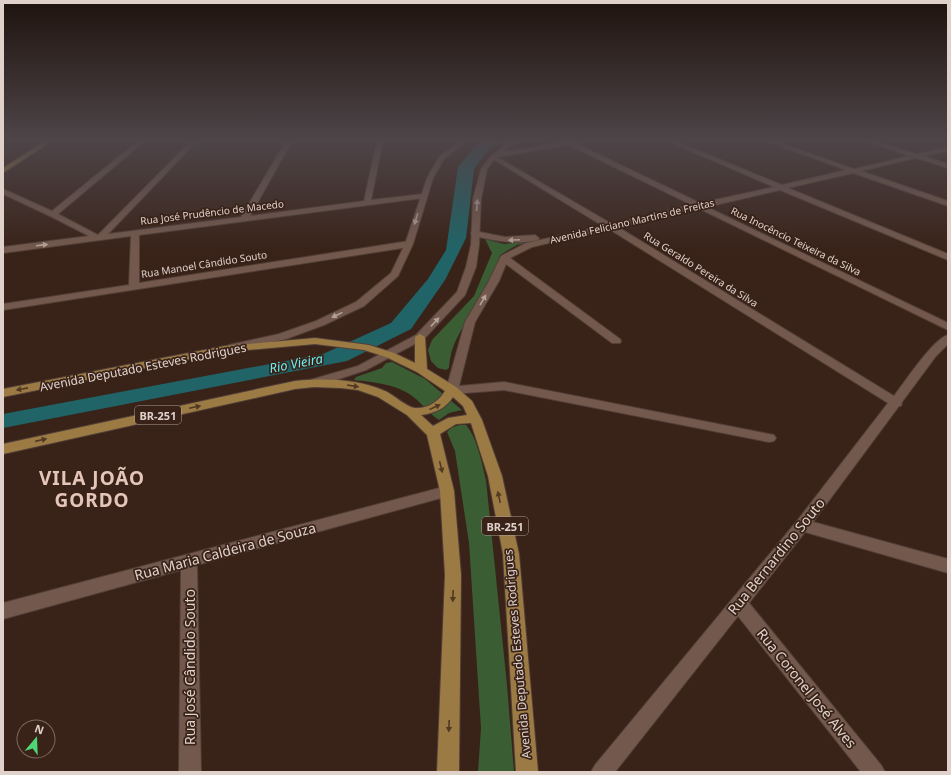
<svg xmlns="http://www.w3.org/2000/svg" width="951" height="775" font-family="'Noto Sans',sans-serif">
	<style>
		.green { fill: #3a5d33 }
		.water { fill: #206467 }
		.lines { fill: none; stroke-linecap: round; stroke-linejoin: round }
		.street-casing { stroke: #523f38; stroke-width: 2 }
		.secondary-casing { stroke: #523f38; stroke-width: 2 }
		.primary-casing { stroke: #523f38; stroke-width: 2 }
		.street { fill: #73594d; fill-rule: evenodd }
		.secondary { fill: #73594d; fill-rule: evenodd }
		.primary { fill: #9b7b43; fill-rule: evenodd }
		.oneway { fill: #b4a199 }
		.oneway2 { fill: #523924 }
		.labels { text-anchor: middle; dominant-baseline: central; stroke-width: 3.5; stroke-linejoin: round; paint-order: stroke }
		.far-street-label { font-size: 10px; fill: #e0d1cb; stroke: #392319 }
		.shield { fill: #392319; stroke: #ae9d96; stroke-width: 1 }
		.shield-label { font-size: 11px; font-weight: bold; fill: #e0d1cb }
		.street-label { font-size: 12px; fill: #e0d1cb; stroke: #392319 }
		.water-label { font-size: 13px; font-style: italic; fill: #6bebf1; stroke: #392319 }
		.near-street-label { font-size: 14px; fill: #e0d1cb; stroke: #392319 }
		.near-district-label { font-size: 19px; font-weight: bold; letter-spacing: 1px; fill: #e4c6b9; stroke: #392319 }
	</style>
	<rect width="100%" height="100%" fill="#392319"/>
	<!-- green -->
	<path class="green" d="M 485,239 L 504,244 L 534,241 L 517,245 L 500,255 C 494,276 484,296 471,314 C 460,332 450,346 449,368 L 446,370 L 438,368 L 431,361 L 428,350 L 432,340 L 474,296 L 492,253 Z
		M 392,362 L 425,379 L 462,410 L 449,413 L 439,420 C 430,414 424,406 416,399 C 401,385 374,382 354,380 L 356,377 L 382,368 L 386,363 Z
		M 459,425 L 466,425 C 477,437 482,464 486,480 L 507,685 L 514,772 L 478,772 L 481,728 L 469,543 L 455,451 L 447,432 L 451,428 Z"/>
	<!-- water -->
	<path class="water" d="M 485,141 L 503,141 L 489,148 L 474,169 L 466,238 L 445,280 L 411,329 L 347,361 L 3,428 L 3,414 L 323,354 L 391,323 L 428,279 L 446,250 L 458,167 L 476,145 Z"/>
	<g class="lines">
		<!-- street casing -->
		<g class="street-casing">
			<path id="street" d="M 138,141 L 145,141 L 58,214 L 98,235 L 191,141 L 197,141 L 108,234 L 241,217 L 286,141 L 292,141 L 250,216 L 364,201 L 377,141 L 383,141 L 371,200 L 423,194 L 427,196 L 423,198 L 139,235 L 139,283 L 409,241 L 413,244 L 409,247 L 3,310 L 3,304 L 129,285 L 131,236 L 3,253 L 3,247 L 89,236 L 50,216 L 3,194 L 3,189 L 52,211 Z
				M 570,141 L 579,141 L 579,143 L 577,144 L 700,203 L 774,187 L 667,141 L 675,141 L 782,185 L 846,170 L 766,141 L 775,141 L 854,169 L 909,156 L 865,141 L 874,141 L 917,154 L 948,147 L 948,151 L 924,156 L 948,164 L 948,168 L 916,158 L 861,171 L 948,201 L 948,206 L 853,173 L 788,188 L 948,254 L 948,260 L 780,190 L 707,207 L 948,323 L 948,330 L 698,208 L 618,227 L 894,396 C 904,383 934,338 948,335 L 948,344 L 936,356 L 902,402 L 901,406 L 899,406 L 813,522 L 948,559 L 948,573 L 805,532 L 749,603 L 881,765 L 885,772 L 861,772 L 738,616 L 615,772 L 591,772 L 595,765 L 797,521 L 888,403 L 609,229 L 532,247 L 510,258 L 620,339 L 621,341 L 620,343 L 612,343 L 506,264 L 499,281 L 475,322 L 459,386 L 504,382 L 769,434 L 774,435 L 776,438 L 774,441 L 769,442 L 504,390 L 452,394 L 448,393 L 446,390 L 465,322 L 489,281 L 501,256 L 526,243 L 603,226 L 490,157 L 496,153 ZM 569,145 L 692,205 L 612,224 L 497,157 Z
				M 472,231 L 475,231 L 505,237 L 535,235 L 539,238 L 538,240 C 516,245 493,241 472,235 L 471,233 Z
				M 447,486 L 452,487 L 454,491 L 452,495 L 197,565 L 201,772 L 179,772 L 181,570 L 3,619 L 3,603 Z"/>
		</g>
		<!-- secondary casing -->
		<g class="secondary-casing">
			<path id="secondary" d="M 460,141 L 467,141 L 444,159 L 433,178 L 413,244 L 398,276 L 364,306 L 324,325 L 286,339 L 233,350 L 229,349 L 227,347 L 229,345 L 279,334 L 316,321 L 356,302 L 391,273 L 405,244 L 427,178 L 439,157 Z
				M 511,141 L 518,141 L 495,158 L 487,169 L 481,199 L 479,245 L 476,267 L 465,295 L 424,339 L 366,370 L 318,386 L 310,386 L 308,383 L 310,380 L 358,366 L 416,335 L 457,292 L 466,267 L 471,245 L 473,199 L 481,169 L 491,156 Z"/>
		</g>
		<!-- primary casing -->
		<g class="primary-casing">
			<path id="primary" d="M 45,141 L 52,141 L 3,173 L 3,168 Z
				M 420,334 L 425,337 L 427,369 L 456,387 L 472,401 L 482,420 L 502,476 L 519,554 L 538,772 L 516,772 L 503,554 L 488,476 L 471,423 L 456,424 L 440,434 L 454,491 L 461,575 L 459,772 L 437,772 L 445,575 L 440,491 L 427,435 L 407,415 L 378,397 L 358,390 L 341,388 L 314,387 L 295,389 L 3,454 L 3,444 L 295,381 C 325,378 357,379 385,391 C 394,395 406,407 415,408 C 428,409 439,401 445,391 L 417,372 L 386,357 L 364,350 L 315,344 L 225,352 L 3,397 L 3,389 L 225,346 L 315,338 L 369,345 L 394,353 L 415,363 L 415,337 ZM 453,397 L 463,406 L 467,415 L 448,418 L 433,426 L 421,415 C 435,413 445,409 453,397 Z"/>
		</g>
		<!-- street -->
		<use href="#street" class="street"/>
		<!-- secondary -->
		<use href="#secondary" class="secondary"/>
		<!-- primary -->
		<use href="#primary" class="primary"/>
	</g>
	<!-- one-way arrows -->
	<defs><path id="oneway-solid" d="M-6-.8H1V-3.2L6.5 0L1 3.2V.8H-6Z"/></defs>
	<g class="oneway">
		<use href="#oneway-solid" transform="translate(477 205) rotate(-85)"/>
		<use href="#oneway-solid" transform="translate(416 219) rotate(107)"/>
		<use href="#oneway-solid" transform="translate(514 240) rotate(178)"/>
		<use href="#oneway-solid" transform="translate(42 245) rotate(-7)"/>
		<use href="#oneway-solid" transform="translate(483 300) rotate(-60)"/>
		<use href="#oneway-solid" transform="translate(337 315) rotate(154)"/>
		<use href="#oneway-solid" transform="translate(435 322) rotate(-47)"/>
	</g>
	<g class="oneway2">
		<use href="#oneway-solid" transform="translate(353 386) rotate(9)"/>
		<use href="#oneway-solid" transform="translate(22 389) rotate(169)"/>
		<use href="#oneway-solid" transform="translate(195 407) rotate(-12)"/>
		<use href="#oneway-solid" transform="translate(435 407) rotate(-24)"/>
		<use href="#oneway-solid" transform="translate(41 440) rotate(-13)"/>
		<use href="#oneway-solid" transform="translate(441 467) rotate(76)"/>
		<use href="#oneway-solid" transform="translate(499 497) rotate(-102)"/>
		<use href="#oneway-solid" transform="translate(453 596) rotate(92)"/>
		<use href="#oneway-solid" transform="translate(449 726) rotate(92)"/>
	</g>
	<!-- sky -->
	<linearGradient id="sky" x2="0" y2="1"><stop stop-color="#1f130e"/><stop offset="0.56" stop-color="#4e4549"/><stop offset="1" stop-color="#4e4549" stop-opacity="0"/></linearGradient>
	<rect width="951" height="250" fill="url(#sky)"/>
	<g class="labels">
		<!-- far-street labels -->
		<g class="far-street-label">
			<text transform="translate(212 212) rotate(-7)">Rua José Prudêncio de Macedo</text>
			<text transform="translate(632 221) rotate(-13)">Avenida Feliciano Martins de Freitas</text>
			<text transform="translate(796 241) rotate(26)">Rua Inocêncio Teixeira da Silva</text>
			<text transform="translate(204 264) rotate(-9)">Rua Manoel Cândido Souto</text>
			<text transform="translate(701 269) rotate(32)">Rua Geraldo Pereira da Silva</text>
		</g>
		<!-- shield labels -->
		<g class="shield">
			<rect x="135" y="406" width="46" height="18" rx="3"/>
			<rect x="482" y="517" width="46" height="18" rx="3"/>
		</g>
		<g class="shield-label">
			<text x="158" y="415">BR-251</text>
			<text x="505" y="526">BR-251</text>
		</g>
		<!-- street labels -->
		<g class="street-label">
			<text transform="translate(143 367) rotate(-11)">Avenida Deputado Esteves Rodrigues</text>
			<text transform="translate(517 654) rotate(-95)">Avenida Deputado Esteves Rodrigues</text>
		</g>
		<!-- water labels -->
		<g class="water-label">
			<text transform="translate(296 363) rotate(-11)">Rio Vieira</text>
		</g>
		<!-- near-street labels -->
		<g class="near-street-label">
			<text transform="translate(225 551) rotate(-15)">Rua Maria Caldeira de Souza</text>
			<text transform="translate(776 556) rotate(-51)">Rua Bernardino Souto</text>
			<text transform="translate(189 667) rotate(-90)">Rua José Cândido Souto</text>
			<text transform="translate(807 688) rotate(51)">Rua Coronel José Alves</text>
		</g>
		<!-- near-district labels -->
		<g class="near-district-label">
			<text x="92" y="478">VILA JOÃO<tspan x="92" dy="22">GORDO</tspan></text>
		</g>
	</g>
	<!-- border -->
	<rect width="951" height="775" fill="none" stroke="#e0d1cb" stroke-width="8"/>
	<!-- north arrow -->
	<g transform="translate(36 739) rotate(19)"><circle r="19" fill="#392319" stroke="#7c6960"/>
	<path d="M0-3L7 15L0 10L-7 15Z" fill="#4fd675"/>
	<text y="-6" font-size="11" font-weight="bold" text-anchor="middle" fill="#e0d1cb">N</text>
	</g>
</svg>
